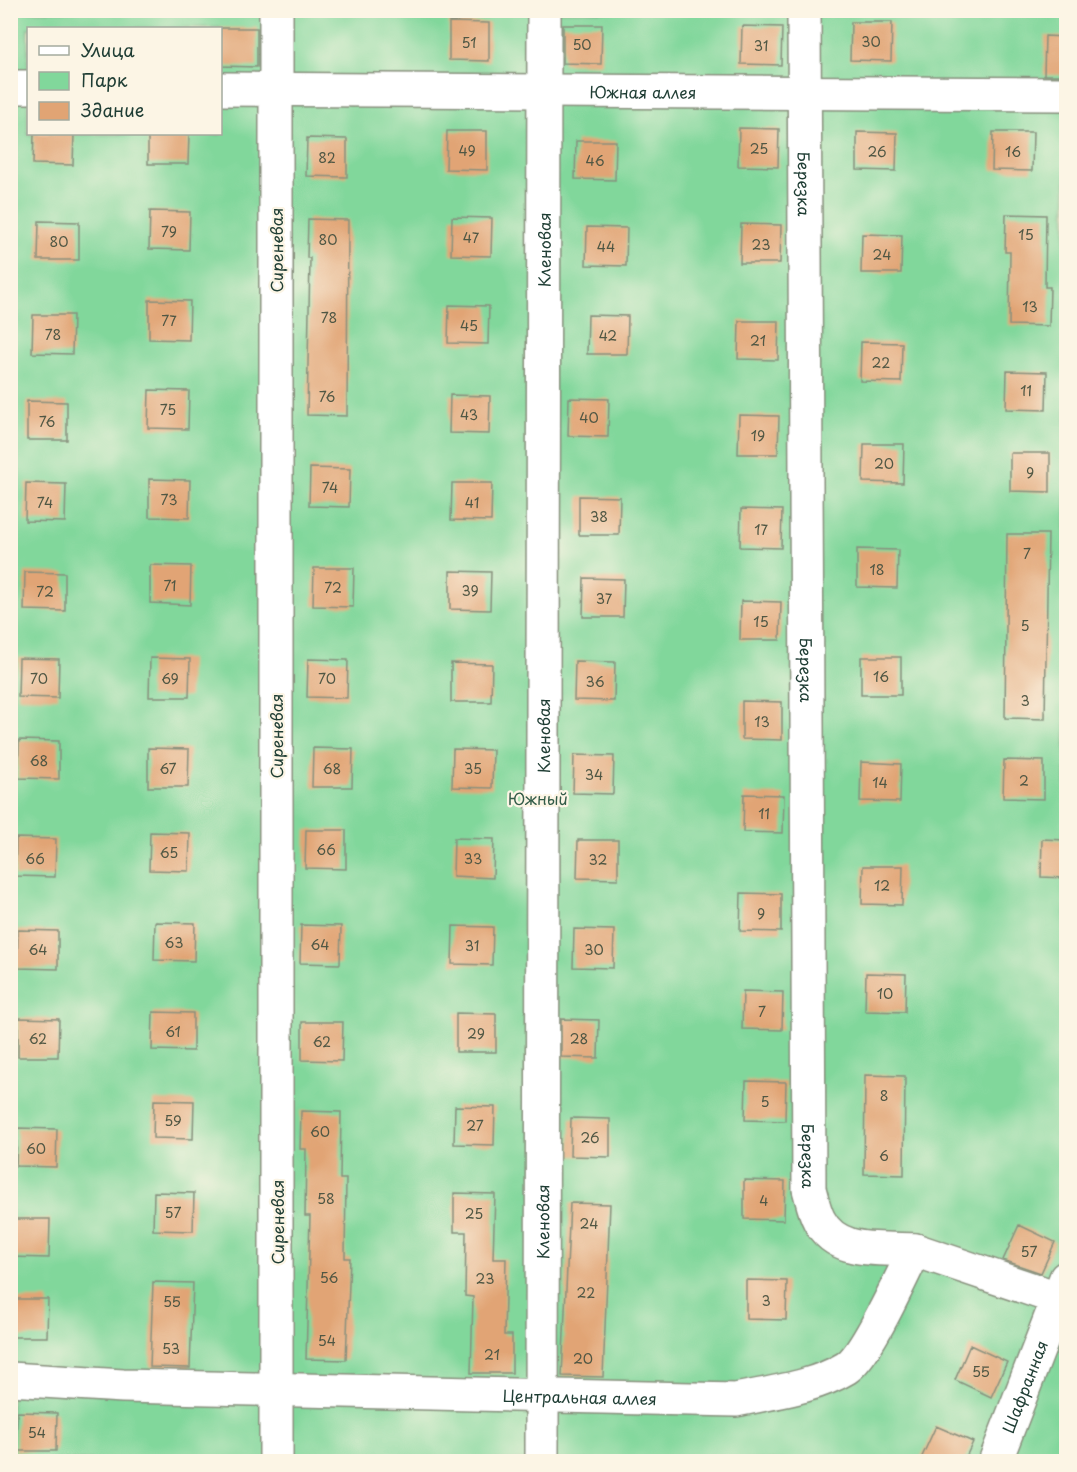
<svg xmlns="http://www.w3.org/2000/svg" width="1077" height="1472" font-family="'Playpen Sans',sans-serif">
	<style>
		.green { fill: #81d79b; stroke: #508a68; stroke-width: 1.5; fill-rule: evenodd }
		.building { fill: #e1a474 }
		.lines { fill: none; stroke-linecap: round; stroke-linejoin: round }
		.minor-casing { stroke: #88907d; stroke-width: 36 }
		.minor { stroke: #fff; stroke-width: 33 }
		.labels { text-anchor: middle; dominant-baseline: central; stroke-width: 4.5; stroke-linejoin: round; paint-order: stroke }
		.number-label { font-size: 14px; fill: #505744 }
		.street-label { font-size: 16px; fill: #1f3d34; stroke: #fcf5e5 }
		.park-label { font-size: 16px; fill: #335c49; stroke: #fcf5e5 }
	</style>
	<rect width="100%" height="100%" fill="#fcf5e5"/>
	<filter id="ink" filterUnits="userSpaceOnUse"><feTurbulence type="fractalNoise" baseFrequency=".0167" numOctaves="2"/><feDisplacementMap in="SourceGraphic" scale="12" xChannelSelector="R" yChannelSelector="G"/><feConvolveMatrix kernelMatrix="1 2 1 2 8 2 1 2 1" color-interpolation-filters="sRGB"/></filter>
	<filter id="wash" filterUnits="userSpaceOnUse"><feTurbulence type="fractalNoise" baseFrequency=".008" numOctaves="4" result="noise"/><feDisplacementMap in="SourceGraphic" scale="24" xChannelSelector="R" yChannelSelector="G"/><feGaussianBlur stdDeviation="1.35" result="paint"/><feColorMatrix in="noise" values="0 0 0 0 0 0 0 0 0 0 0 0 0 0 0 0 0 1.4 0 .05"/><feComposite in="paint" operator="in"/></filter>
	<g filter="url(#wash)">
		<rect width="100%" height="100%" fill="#f2e4c6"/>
		<!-- green -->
		<path class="green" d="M 11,11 L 1066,11 L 1066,1461 L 11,1461 ZM 28,28 L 220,28 L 220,134 L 28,134 Z"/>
		<g id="blocks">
			<!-- building -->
			<path class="building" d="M 449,22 L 489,23 L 489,61 L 449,60 Z
				M 851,22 L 892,22 L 891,61 L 850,60 Z
				M 563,25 L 602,25 L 601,64 L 563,63 Z
				M 742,26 L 782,27 L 781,65 L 741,64 Z
				M 220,28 L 257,28 L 257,67 L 220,66 Z
				M 1045,36 L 1066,37 L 1066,75 L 1044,75 Z
				M 739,128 L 779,129 L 778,167 L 738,166 Z
				M 447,131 L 487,131 L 487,170 L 446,169 Z
				M 857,132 L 897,133 L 896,171 L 857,170 Z
				M 993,132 L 1033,132 L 1032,171 L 992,170 Z
				M 34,134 L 74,134 L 73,165 L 33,164 Z
				M 148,134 L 189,134 L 188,164 L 148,164 Z
				M 307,138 L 347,139 L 347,177 L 306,176 Z
				M 576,141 L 616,141 L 615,180 L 575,179 Z
				M 150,211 L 190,212 L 189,250 L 149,249 Z
				M 1006,214 L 1046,215 L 1045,287 L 1050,287 L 1049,326 L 1009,325 L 1010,252 L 1005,252 Z
				M 452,217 L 492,218 L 491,256 L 451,255 Z
				M 308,219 L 348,220 L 347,416 L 307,415 L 310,258 L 307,258 Z
				M 39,221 L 79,222 L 79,260 L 38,260 Z
				M 741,224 L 781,225 L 780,263 L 740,263 Z
				M 587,227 L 627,228 L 626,266 L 586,265 Z
				M 862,234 L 902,235 L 901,273 L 861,273 Z
				M 149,300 L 190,301 L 189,340 L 149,339 Z
				M 449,305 L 489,306 L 488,344 L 448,343 Z
				M 33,315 L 73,315 L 72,354 L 32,353 Z
				M 588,315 L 628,316 L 627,354 L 587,354 Z
				M 739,321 L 779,321 L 778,360 L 738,359 Z
				M 861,342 L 902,343 L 901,382 L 860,381 Z
				M 1007,371 L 1047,372 L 1046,410 L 1006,409 Z
				M 149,390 L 189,391 L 188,429 L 148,428 Z
				M 450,395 L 490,396 L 489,434 L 449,433 Z
				M 569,398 L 609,399 L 608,437 L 568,436 Z
				M 27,401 L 67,402 L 67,440 L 27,440 Z
				M 739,415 L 779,416 L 778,454 L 738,454 Z
				M 864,444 L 904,444 L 903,483 L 863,482 Z
				M 1010,453 L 1050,453 L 1050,492 L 1010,491 Z
				M 310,468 L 350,469 L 349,507 L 309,506 Z
				M 149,479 L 190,480 L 189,518 L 149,517 Z
				M 26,483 L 66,484 L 65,522 L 25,521 Z
				M 452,483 L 492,483 L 491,521 L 451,520 Z
				M 579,496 L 620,497 L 619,535 L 579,535 Z
				M 741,509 L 782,510 L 781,548 L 740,547 Z
				M 1007,534 L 1048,534 L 1045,719 L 1005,718 Z
				M 857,549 L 898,550 L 897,588 L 857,587 Z
				M 150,565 L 191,566 L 190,605 L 150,603 Z
				M 314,568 L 354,568 L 353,607 L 313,606 Z
				M 450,571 L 491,572 L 490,610 L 450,609 Z
				M 25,572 L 65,573 L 65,611 L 24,610 Z
				M 584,578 L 624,579 L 623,617 L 583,617 Z
				M 741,601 L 781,602 L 780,640 L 740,640 Z
				M 861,657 L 901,657 L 901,695 L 861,695 Z
				M 19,658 L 59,659 L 58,698 L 18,697 Z
				M 150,658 L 190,659 L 189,697 L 149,697 Z
				M 308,659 L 348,660 L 347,698 L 307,697 Z
				M 575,661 L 615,662 L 614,701 L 574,700 Z
				M 451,663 L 492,664 L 491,702 L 451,702 Z
				M 742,701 L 782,702 L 782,740 L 742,739 Z
				M 19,740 L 59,741 L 59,779 L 18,778 Z
				M 148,748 L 189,749 L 188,787 L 148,787 Z
				M 313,748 L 353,749 L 352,787 L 312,787 Z
				M 453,749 L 493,750 L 492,788 L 452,787 Z
				M 574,755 L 614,756 L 613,794 L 573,793 Z
				M 1004,760 L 1044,761 L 1044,799 L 1003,798 Z
				M 861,762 L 901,764 L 900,802 L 860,801 Z
				M 744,794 L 784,795 L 783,833 L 743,832 Z
				M 306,830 L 346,830 L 346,869 L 305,868 Z
				M 150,832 L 190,833 L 189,871 L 149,870 Z
				M 16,838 L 56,839 L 55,877 L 15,876 Z
				M 454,838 L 494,839 L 493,878 L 453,876 Z
				M 1042,839 L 1066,840 L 1066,878 L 1041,877 Z
				M 578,840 L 618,840 L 618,879 L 577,878 Z
				M 863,866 L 903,866 L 902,905 L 862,904 Z
				M 741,893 L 781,894 L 781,932 L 740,931 Z
				M 155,922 L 195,923 L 194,961 L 154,960 Z
				M 301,925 L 341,926 L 340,964 L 300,963 Z
				M 453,926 L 493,927 L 492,965 L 452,964 Z
				M 574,929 L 614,930 L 613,968 L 573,967 Z
				M 18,930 L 58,931 L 58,969 L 17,968 Z
				M 866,973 L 906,974 L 905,1012 L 865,1011 Z
				M 743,991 L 783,992 L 782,1030 L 742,1029 Z
				M 153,1012 L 193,1013 L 193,1051 L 152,1050 Z
				M 456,1013 L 496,1014 L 496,1052 L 456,1052 Z
				M 18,1018 L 59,1019 L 58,1057 L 18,1057 Z
				M 561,1019 L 599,1020 L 598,1058 L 561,1057 Z
				M 302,1022 L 343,1022 L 342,1061 L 302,1060 Z
				M 865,1075 L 905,1076 L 904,1175 L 864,1174 Z
				M 746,1081 L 786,1082 L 785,1121 L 745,1120 Z
				M 154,1100 L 194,1101 L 193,1139 L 153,1138 Z
				M 455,1106 L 495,1107 L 494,1145 L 454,1144 Z
				M 301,1111 L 341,1112 L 340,1179 L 346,1179 L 345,1258 L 350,1258 L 346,1360 L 306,1359 L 310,1216 L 305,1216 L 306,1149 L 300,1149 Z
				M 571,1118 L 610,1119 L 610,1157 L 570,1156 Z
				M 17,1128 L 57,1129 L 56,1167 L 16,1166 Z
				M 744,1180 L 785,1181 L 784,1220 L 744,1219 Z
				M 154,1192 L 194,1193 L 193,1231 L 153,1230 Z
				M 454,1193 L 495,1194 L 493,1259 L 506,1259 L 504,1335 L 512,1335 L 512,1373 L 471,1373 L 473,1297 L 465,1296 L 466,1232 L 454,1232 Z
				M 570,1203 L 610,1204 L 603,1377 L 562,1376 Z
				M 10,1219 L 50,1219 L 49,1258 L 10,1257 Z
				M 1019,1225 L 1055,1242 L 1041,1273 L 1003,1260 Z
				M 746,1280 L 787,1281 L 786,1320 L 746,1319 Z
				M 153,1282 L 193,1283 L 190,1368 L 150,1367 Z
				M 10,1299 L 48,1299 L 47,1337 L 10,1337 Z
				M 970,1345 L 1007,1362 L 991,1397 L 955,1380 Z
				M 17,1412 L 57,1413 L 56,1451 L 16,1451 Z
				M 936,1426 L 973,1442 L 964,1461 L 920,1461 Z"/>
		</g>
	</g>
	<g filter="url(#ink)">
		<use href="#blocks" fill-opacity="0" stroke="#88907d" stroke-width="1.5"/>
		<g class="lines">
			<!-- minor casing -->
			<g class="minor-casing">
				<g id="minor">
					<path d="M 276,10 L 276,1462"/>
					<path id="s1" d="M 804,10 L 809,1189 C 812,1199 814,1211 819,1220 C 837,1256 882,1247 915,1250"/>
					<path d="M 10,87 L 28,87"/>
					<path id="s2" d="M 220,89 L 1066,94"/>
					<path id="s3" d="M 10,1379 L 123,1386 L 736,1400 C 773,1392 813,1388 846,1368 C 867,1355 902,1275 915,1250 L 1066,1301"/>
					<path id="s4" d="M 542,1462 L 544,10"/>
					<path id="s5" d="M 995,1462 L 1066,1278"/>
				</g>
			</g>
			<!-- minor -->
			<use href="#minor" class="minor"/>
		</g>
	</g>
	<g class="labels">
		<!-- number labels -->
		<g class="number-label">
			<text x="871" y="41">30</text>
			<text x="469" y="42">51</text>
			<text x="582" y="44">50</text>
			<text x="761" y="45">31</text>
			<text x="759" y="148">25</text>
			<text x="467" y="150">49</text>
			<text x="877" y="151">26</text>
			<text x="1013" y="151">16</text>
			<text x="327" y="157">82</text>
			<text x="595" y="160">46</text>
			<text x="169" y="231">79</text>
			<text x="1026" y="234">15</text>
			<text x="471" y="237">47</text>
			<text x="328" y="239">80</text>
			<text x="59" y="241">80</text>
			<text x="761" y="244">23</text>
			<text x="606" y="246">44</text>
			<text x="882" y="254">24</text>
			<text x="1030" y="306">13</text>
			<text x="329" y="317">78</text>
			<text x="169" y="320">77</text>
			<text x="469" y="325">45</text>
			<text x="53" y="334">78</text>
			<text x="608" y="335">42</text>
			<text x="758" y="340">21</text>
			<text x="881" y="362">22</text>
			<text x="1026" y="390">11</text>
			<text x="327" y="396">76</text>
			<text x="168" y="409">75</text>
			<text x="469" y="414">43</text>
			<text x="589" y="417">40</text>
			<text x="47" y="421">76</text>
			<text x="758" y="435">19</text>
			<text x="884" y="463">20</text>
			<text x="1030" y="472">9</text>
			<text x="330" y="487">74</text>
			<text x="169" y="499">73</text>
			<text x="45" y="502">74</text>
			<text x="472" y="502">41</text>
			<text x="599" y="516">38</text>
			<text x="761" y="529">17</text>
			<text x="1027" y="553">7</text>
			<text x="877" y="569">18</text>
			<text x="170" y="585">71</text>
			<text x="333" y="587">72</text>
			<text x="470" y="590">39</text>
			<text x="45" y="591">72</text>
			<text x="604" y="598">37</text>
			<text x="761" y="621">15</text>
			<text x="1025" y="625">5</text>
			<text x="881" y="676">16</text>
			<text x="39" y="678">70</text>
			<text x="170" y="678">69</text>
			<text x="327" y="678">70</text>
			<text x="595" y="681">36</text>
			<text x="1025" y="700">3</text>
			<text x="762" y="721">13</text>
			<text x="39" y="760">68</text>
			<text x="168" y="768">67</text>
			<text x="332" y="768">68</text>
			<text x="473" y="768">35</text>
			<text x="594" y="774">34</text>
			<text x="1024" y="780">2</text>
			<text x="880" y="782">14</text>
			<text x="764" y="813">11</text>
			<text x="326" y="849">66</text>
			<text x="169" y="852">65</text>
			<text x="35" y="858">66</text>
			<text x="473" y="858">33</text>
			<text x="598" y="859">32</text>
			<text x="882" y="885">12</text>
			<text x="761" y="913">9</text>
			<text x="174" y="942">63</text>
			<text x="320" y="944">64</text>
			<text x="472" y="945">31</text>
			<text x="38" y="949">64</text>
			<text x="594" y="949">30</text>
			<text x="885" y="993">10</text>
			<text x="762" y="1011">7</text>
			<text x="173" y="1031">61</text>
			<text x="476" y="1033">29</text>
			<text x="38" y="1038">62</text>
			<text x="579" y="1038">28</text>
			<text x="322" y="1041">62</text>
			<text x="884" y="1095">8</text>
			<text x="765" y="1101">5</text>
			<text x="173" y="1120">59</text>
			<text x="475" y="1125">27</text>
			<text x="320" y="1131">60</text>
			<text x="590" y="1137">26</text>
			<text x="36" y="1148">60</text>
			<text x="884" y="1155">6</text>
			<text x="326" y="1198">58</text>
			<text x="764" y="1200">4</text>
			<text x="173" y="1212">57</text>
			<text x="474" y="1213">25</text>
			<text x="589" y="1223">24</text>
			<text x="1029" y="1251">57</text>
			<text x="329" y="1277">56</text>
			<text x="485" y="1278">23</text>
			<text x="586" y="1292">22</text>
			<text x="766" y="1300">3</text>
			<text x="172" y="1301">55</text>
			<text x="327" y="1340">54</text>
			<text x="171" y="1348">53</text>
			<text x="492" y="1354">21</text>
			<text x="583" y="1358">20</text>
			<text x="981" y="1371">55</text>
			<text x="37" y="1432">54</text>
		</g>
		<!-- street labels -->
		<g class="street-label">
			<text stroke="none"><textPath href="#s2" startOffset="423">Южная аллея</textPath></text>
			<text stroke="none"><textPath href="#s1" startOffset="174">Березка</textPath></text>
			<text transform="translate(276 250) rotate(-90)">Сиреневая</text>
			<text stroke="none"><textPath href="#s4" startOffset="1212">Кленовая</textPath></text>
			<text stroke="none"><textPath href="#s1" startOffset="660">Березка</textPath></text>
			<text transform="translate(276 736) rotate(-90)">Сиреневая</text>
			<text stroke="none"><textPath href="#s4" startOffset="726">Кленовая</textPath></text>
			<text stroke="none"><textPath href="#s1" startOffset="1146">Березка</textPath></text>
			<text transform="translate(277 1222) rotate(-90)">Сиреневая</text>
			<text stroke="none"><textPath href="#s4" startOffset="240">Кленовая</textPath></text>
			<text stroke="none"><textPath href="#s5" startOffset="81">Шафранная</textPath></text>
			<text stroke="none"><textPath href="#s3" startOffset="570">Центральная аллея</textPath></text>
		</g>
		<!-- park labels -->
		<g class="park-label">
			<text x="538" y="798">Южный</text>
		</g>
	</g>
	<!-- margin -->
	<rect width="1077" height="1472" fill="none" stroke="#fcf5e5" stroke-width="36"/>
	<!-- legend -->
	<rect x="27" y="27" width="195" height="108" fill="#fcf5e5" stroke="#a4ab9e" stroke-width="1.5"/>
	<rect x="39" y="46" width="30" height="9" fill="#ffffff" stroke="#a4ab9e" stroke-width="1.5"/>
	<text x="81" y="57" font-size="18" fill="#1f3d34">Улица</text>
	<rect x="39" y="72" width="30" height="18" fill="#81d79b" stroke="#a4ab9e" stroke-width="1.5"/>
	<text x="81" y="87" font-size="18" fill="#1f3d34">Парк</text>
	<rect x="39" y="102" width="30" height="18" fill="#e1a474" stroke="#a4ab9e" stroke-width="1.5"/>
	<text x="81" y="117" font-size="18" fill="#1f3d34">Здание</text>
</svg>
